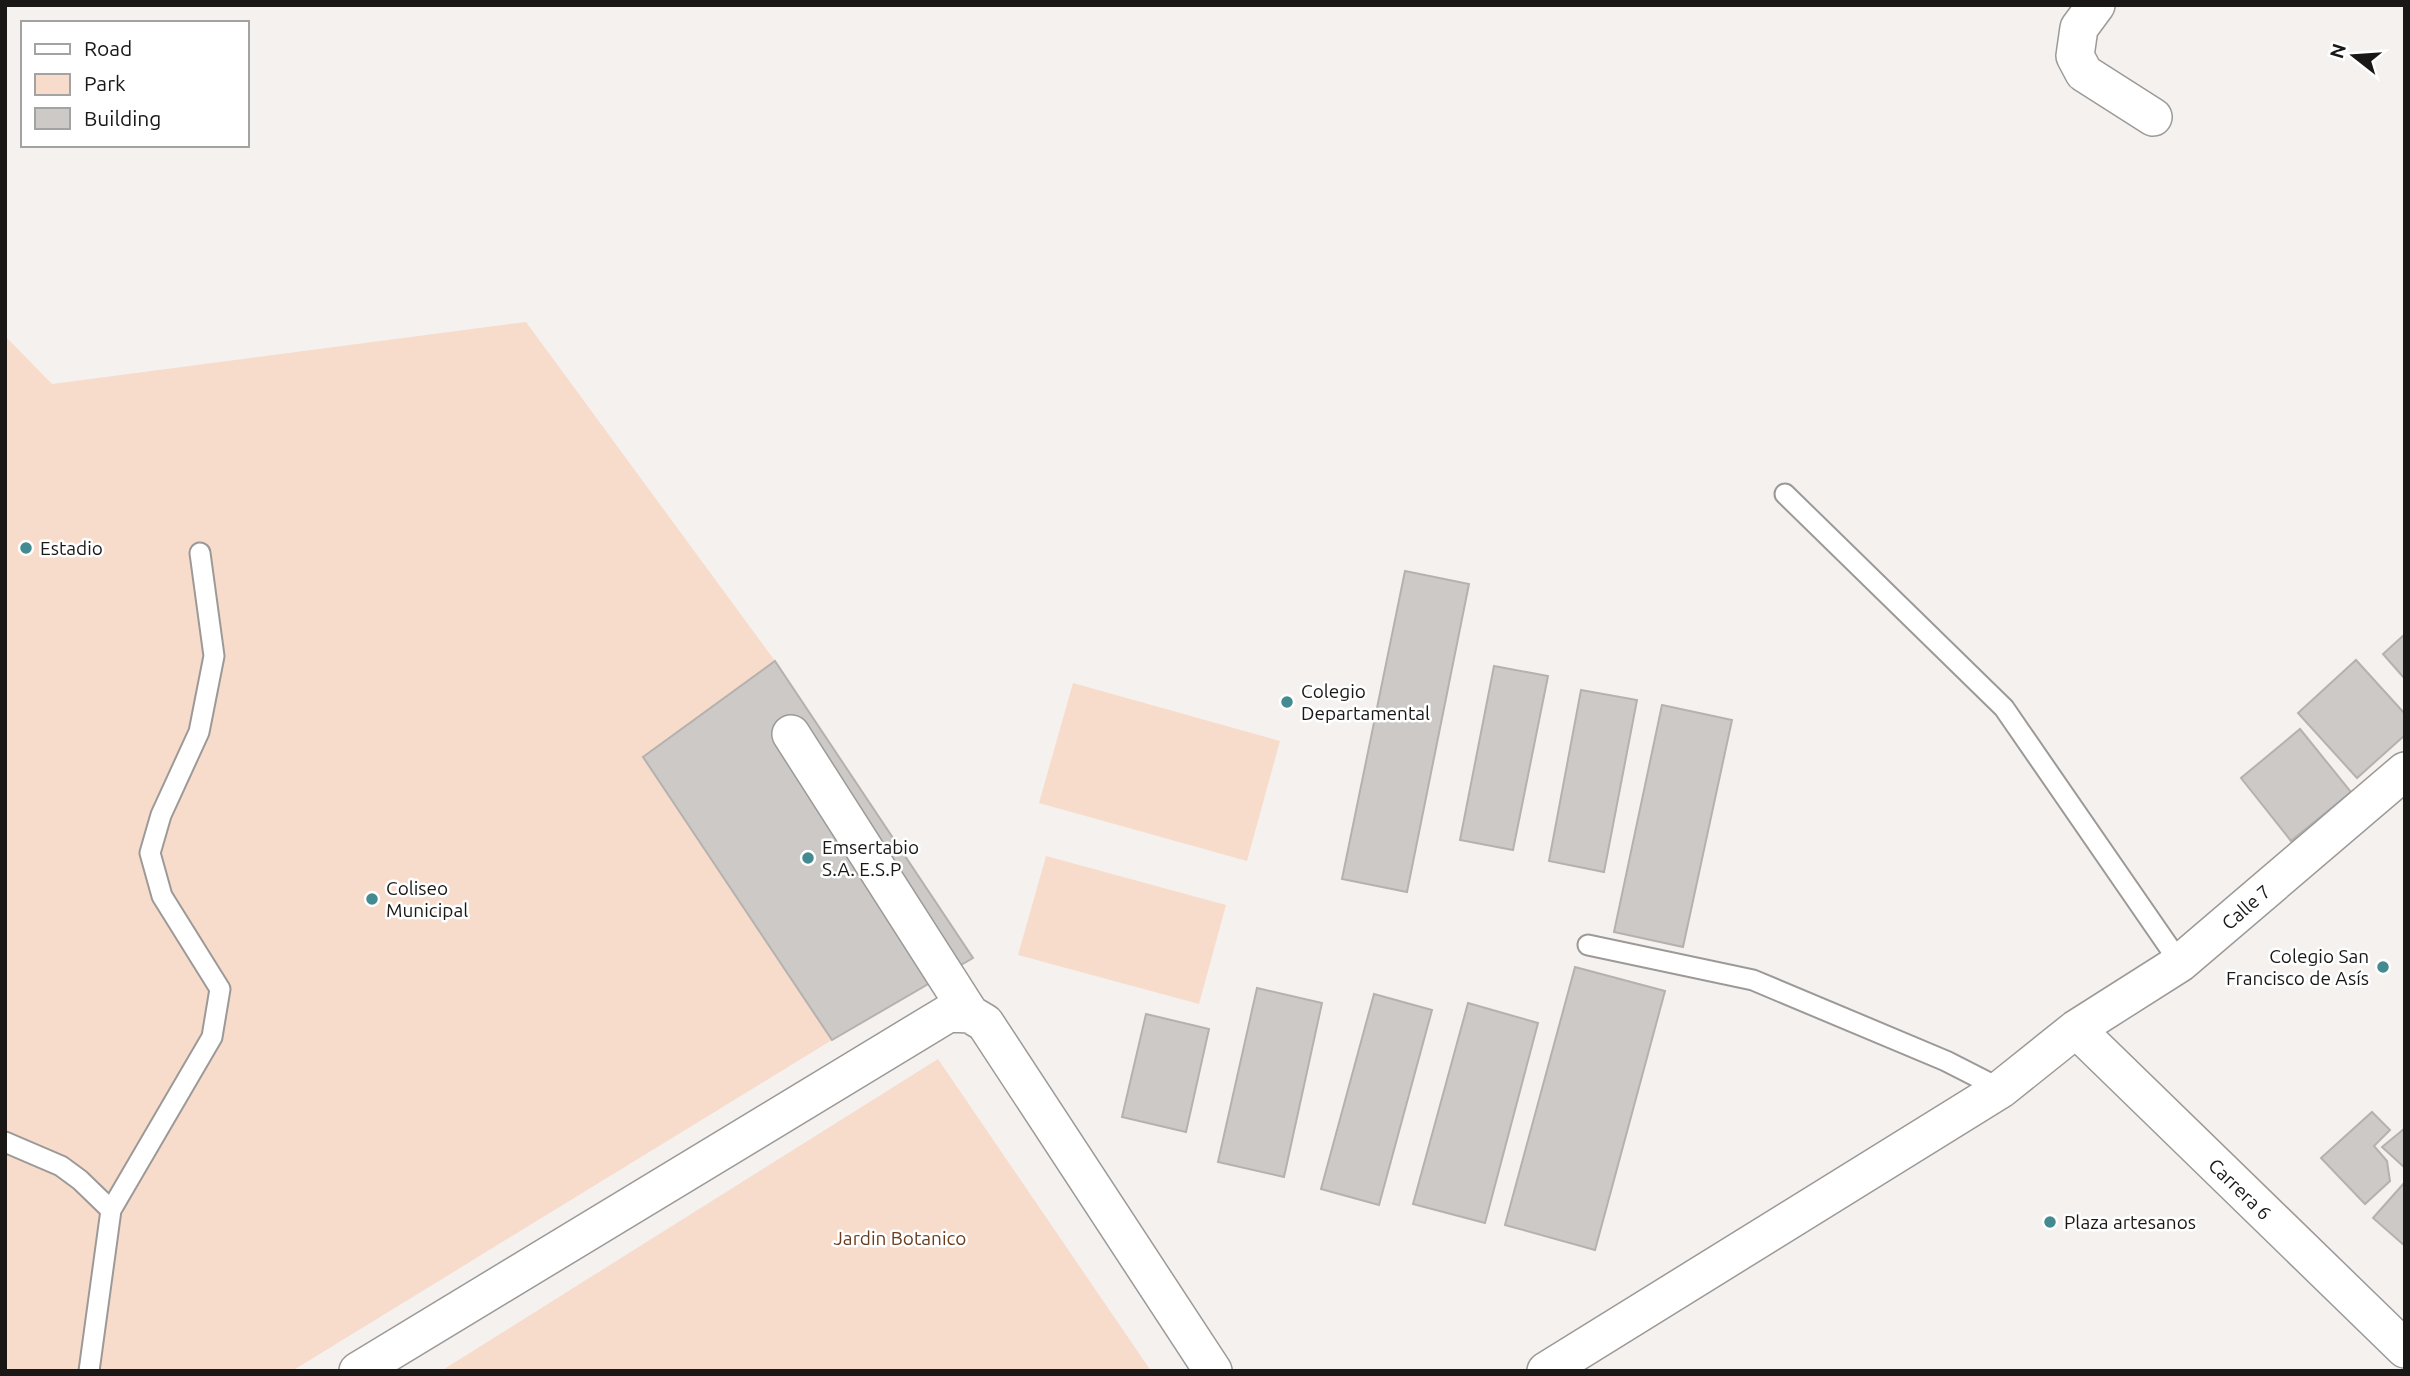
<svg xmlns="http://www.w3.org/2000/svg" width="2410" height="1376" font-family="Ubuntu,sans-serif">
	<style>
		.green { fill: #f7dccc }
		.building { fill: #ccc9c7; stroke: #b5b1af; stroke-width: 2 }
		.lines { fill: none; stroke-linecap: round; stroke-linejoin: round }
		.service-casing { stroke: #9c9997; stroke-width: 23 }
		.minor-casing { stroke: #9c9997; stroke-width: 40 }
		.service { stroke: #fff; stroke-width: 19 }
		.minor { stroke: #fff; stroke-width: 37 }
		.poi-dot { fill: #438b91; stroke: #fff; stroke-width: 2.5 }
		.labels { text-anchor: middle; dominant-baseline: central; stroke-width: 5; stroke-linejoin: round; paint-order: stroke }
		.poi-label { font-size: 19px; fill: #191817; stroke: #fff; text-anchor: start }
		.street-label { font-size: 19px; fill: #191817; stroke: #fff }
		.park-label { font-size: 19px; fill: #6b3d1d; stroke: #fff }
	</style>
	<rect width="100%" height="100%" fill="#f5f1ef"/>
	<!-- green -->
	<path class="green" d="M 526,322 L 775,661 L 644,758 L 832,1040 L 292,1371 L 5,1371 L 5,336 L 52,384 Z
		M 1073,683 L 1280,741 L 1247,861 L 1039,803 Z
		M 1046,856 L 1226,905 L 1199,1004 L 1018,955 Z
		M 938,1059 L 1151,1371 L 441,1371 Z"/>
	<!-- building -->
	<path class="building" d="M 1405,571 L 1469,584 L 1407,892 L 1342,879 Z
		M 2405,634 L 2405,679 L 2383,654 Z
		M 2356,660 L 2405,714 L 2405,735 L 2357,778 L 2298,713 Z
		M 775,661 L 973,958 L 832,1040 L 643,757 Z
		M 1494,666 L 1548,676 L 1513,850 L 1460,840 Z
		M 1581,690 L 1637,700 L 1604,872 L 1549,861 Z
		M 1662,705 L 1732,720 L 1683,947 L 1614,932 Z
		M 2300,729 L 2351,792 L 2291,841 L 2241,778 Z
		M 1575,967 L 1665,991 L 1595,1250 L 1505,1225 Z
		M 1257,988 L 1322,1003 L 1284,1177 L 1218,1162 Z
		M 1374,994 L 1432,1010 L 1379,1205 L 1321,1189 Z
		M 1468,1003 L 1538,1023 L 1485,1223 L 1413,1204 Z
		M 1146,1014 L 1209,1029 L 1186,1132 L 1122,1117 Z
		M 2372,1112 L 2390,1130 L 2374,1146 L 2387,1161 L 2390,1181 L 2365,1204 L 2321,1158 Z
		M 2405,1128 L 2405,1168 L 2382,1147 Z
		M 2405,1182 L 2405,1246 L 2373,1218 Z"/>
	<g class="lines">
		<!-- service casing -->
		<g class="service-casing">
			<path id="service" d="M 1785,494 L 2004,708 L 2180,963
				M 1588,945 L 1753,980 L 1946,1061 L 2001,1089
				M 5,1142 L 61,1166 L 80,1180 L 111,1210
				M 89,1371 L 111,1210 L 212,1037 L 220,989 L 162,896 L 150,853 L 161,815 L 199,732 L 214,656 L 200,553"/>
		</g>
		<!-- minor casing -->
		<g class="minor-casing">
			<path id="minor" d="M 2096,5 L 2079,28 L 2075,56 L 2084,73 L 2153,117
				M 791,734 L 970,1014
				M 2076,1029 L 2405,1349
				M 358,1371 L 949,1013 L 970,1014 L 985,1023 L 1213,1371
				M 1546,1371 L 2001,1089 L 2076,1029 L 2180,963 L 2405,771"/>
		</g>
		<!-- service -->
		<use href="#service" class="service"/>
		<!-- minor -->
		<use href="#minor" class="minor"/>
	</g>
	<!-- markers -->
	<g class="poi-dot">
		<circle cx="26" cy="548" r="7"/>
		<circle cx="1287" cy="702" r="7"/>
		<circle cx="808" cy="858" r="7"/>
		<circle cx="372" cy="899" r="7"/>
		<circle cx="2383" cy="967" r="7"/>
		<circle cx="2050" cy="1222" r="7"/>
	</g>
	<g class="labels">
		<!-- poi labels -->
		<g class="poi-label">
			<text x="40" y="548">Estadio</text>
			<text x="1301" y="691">Colegio<tspan x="1301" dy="22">Departamental</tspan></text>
			<text x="822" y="847">Emsertabio<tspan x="822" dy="22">S.A. E.S.P</tspan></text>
			<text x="386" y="888">Coliseo<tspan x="386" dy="22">Municipal</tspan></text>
			<text x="2369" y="956" text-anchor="end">Colegio San<tspan x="2369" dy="22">Francisco de Asís</tspan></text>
			<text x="2064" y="1222">Plaza artesanos</text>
		</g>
		<!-- street labels -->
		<g class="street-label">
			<text transform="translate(2246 907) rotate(-41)">Calle 7</text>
			<text transform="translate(2240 1189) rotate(44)">Carrera 6</text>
		</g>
		<!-- park labels -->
		<g class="park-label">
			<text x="900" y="1238">Jardin Botanico</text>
		</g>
	</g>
	<!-- border -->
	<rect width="2410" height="1376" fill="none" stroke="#191817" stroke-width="14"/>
	<!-- legend -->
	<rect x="21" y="21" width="228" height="126" fill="#ffffff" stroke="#a3a3a2" stroke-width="2"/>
	<rect x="35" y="44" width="35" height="10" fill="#ffffff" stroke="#a3a3a2" stroke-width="2"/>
	<text x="84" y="56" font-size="21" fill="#191817">Road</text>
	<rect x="35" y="74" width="35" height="21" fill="#f7dccc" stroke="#a3a3a2" stroke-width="2"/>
	<text x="84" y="91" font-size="21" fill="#191817">Park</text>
	<rect x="35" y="108" width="35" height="21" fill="#ccc9c7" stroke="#a3a3a2" stroke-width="2"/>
	<text x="84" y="126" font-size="21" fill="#191817">Building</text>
	<!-- north arrow -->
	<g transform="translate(2354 56) rotate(287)" stroke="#ffffff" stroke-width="5" paint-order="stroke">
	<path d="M0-5L12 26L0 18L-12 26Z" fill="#191817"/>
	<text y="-10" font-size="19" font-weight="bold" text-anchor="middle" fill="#191817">N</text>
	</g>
</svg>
